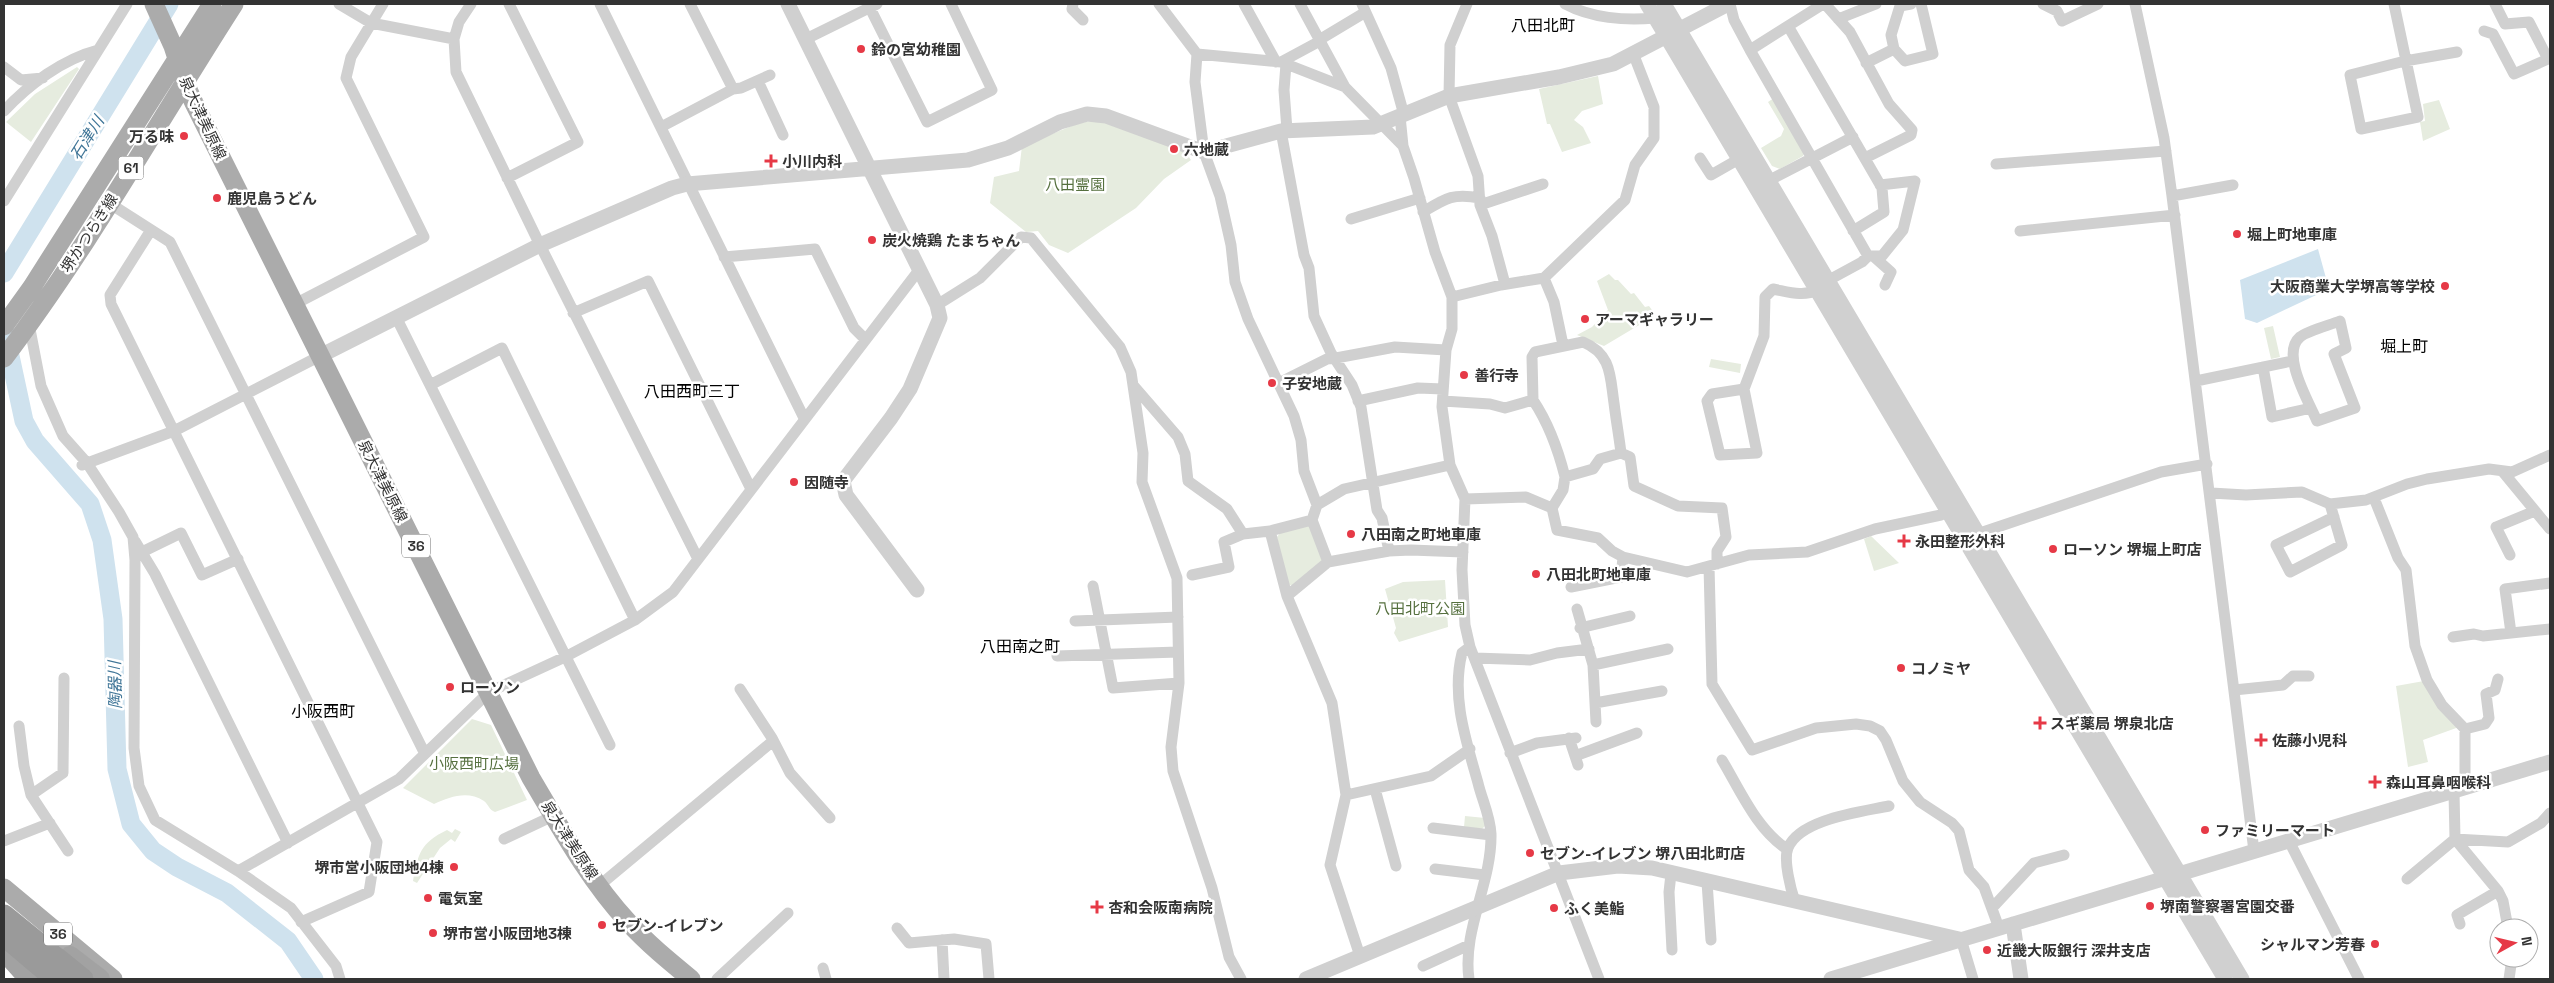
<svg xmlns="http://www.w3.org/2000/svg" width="2554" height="983" font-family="'Space Grotesk','Noto Sans JP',sans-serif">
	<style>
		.green { fill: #e6ecdf }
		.water { fill: #cfe2ee }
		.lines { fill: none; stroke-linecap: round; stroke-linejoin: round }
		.river { stroke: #cfe2ee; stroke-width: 19 }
		.minor { stroke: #d0d0d0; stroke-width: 11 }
		.tertiary { stroke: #d0d0d0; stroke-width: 15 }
		.primary { stroke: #ababab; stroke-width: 19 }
		.trunk { stroke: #a2a2a2; stroke-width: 20 }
		.motorway { stroke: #9a9a9a; stroke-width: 21 }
		.poi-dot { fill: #e63946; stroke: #fff; stroke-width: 2 }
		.labels { text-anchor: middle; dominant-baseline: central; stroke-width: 5; stroke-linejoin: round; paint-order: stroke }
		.shield { fill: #fff; stroke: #707070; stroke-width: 1 }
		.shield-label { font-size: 14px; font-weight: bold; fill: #333 }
		.poi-label { font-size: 15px; font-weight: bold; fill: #333; stroke: #fff; text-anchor: start }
		.street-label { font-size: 15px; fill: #333; stroke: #fff }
		.park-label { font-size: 15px; fill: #56703f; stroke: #fff }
		.neighbourhood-label { font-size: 16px; fill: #000; stroke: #fff }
		.water-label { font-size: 16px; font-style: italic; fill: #3f7597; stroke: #fff }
	</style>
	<rect width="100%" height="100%" fill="#fff"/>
	<!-- green -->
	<path class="green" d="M 77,67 L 79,69 L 31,142 L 6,122 L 35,94 Z
		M 1598,76 L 1603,104 L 1582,111 L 1574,120 L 1583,127 L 1591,143 L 1562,152 L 1550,124 L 1547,124 L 1539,89 Z
		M 1774,98 L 1805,152 L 1803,156 L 1780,169 L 1772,166 L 1761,148 L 1781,136 L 1784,129 L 1768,102 Z
		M 2439,100 L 2450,129 L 2423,141 L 2420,122 L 2425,121 L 2423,104 Z
		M 1092,121 L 1112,124 L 1184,150 L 1191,160 L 1164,179 L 1136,208 L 1068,253 L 1049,245 L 1038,231 L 1026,232 L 990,203 L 994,177 L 1019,171 L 1022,146 L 1079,123 Z
		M 1609,274 L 1615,280 L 1618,280 L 1631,294 L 1634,293 L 1645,307 L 1649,306 L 1656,315 L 1604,346 L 1577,335 L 1592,327 L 1608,310 L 1597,281 Z
		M 2273,326 L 2280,357 L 2271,359 L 2264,328 Z
		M 1711,359 L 1741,364 L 1740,373 L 1709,367 Z
		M 1307,524 L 1311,526 L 1323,558 L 1321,563 L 1293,586 L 1287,584 L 1277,537 L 1280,533 Z
		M 1871,536 L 1899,563 L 1874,571 L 1864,539 Z
		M 1445,580 L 1448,627 L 1399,642 L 1394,633 L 1396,628 L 1385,589 L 1403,582 Z
		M 2424,681 L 2459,727 L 2423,740 L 2428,762 L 2408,767 L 2396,686 Z
		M 472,719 L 491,725 L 527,800 L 495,812 C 489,810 489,805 484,801 C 467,790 450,797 434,804 L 403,788 Z
		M 1465,816 L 1485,818 L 1486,825 L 1482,829 L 1464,827 Z
		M 455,829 L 461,832 L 455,842 L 451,839 L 440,848 L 417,883 L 413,881 C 418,854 420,843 447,830 L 452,833 Z"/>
	<!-- water -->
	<path class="water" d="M 2318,249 L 2329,289 L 2257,323 L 2245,319 L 2240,280 Z"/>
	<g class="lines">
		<!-- river -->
		<path class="river" d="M 4,273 L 169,4
			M 4,328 L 24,421 L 35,441 L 90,504 L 102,540 L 113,619 L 117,769 L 131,824 L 153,851 L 177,867 L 227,893 L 288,941 L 314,979"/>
		<!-- minor -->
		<path class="minor" d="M 339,4 L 371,23 L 454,39
			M 471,4 L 459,22 L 454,39 L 456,72 L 540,245 L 698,559
			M 600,4 L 804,418
			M 868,4 L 927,122 L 992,90 L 951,4
			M 1073,4 L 1072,9 L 1083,20
			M 1159,4 L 1197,54 L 1195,82 L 1204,152 L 1220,196 L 1231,245 L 1235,282 L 1248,319 L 1294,416 L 1301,440 L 1304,471 L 1317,505
			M 1244,4 L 1276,62
			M 1300,4 L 1345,87 L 1403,146
			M 1362,4 L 1391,68 L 1404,115
			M 1467,4 L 1450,45 L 1449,96 L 1478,176 L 1480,205 L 1492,236 L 1505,284
			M 1565,4 C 1591,18 1625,21 1655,18
			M 1730,4 L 1734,20 L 1750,50 L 1868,256 L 1862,262 L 1827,281
			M 1825,4 L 1850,32 L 1889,104 L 1912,130 L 1911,135 L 1865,158
			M 2043,4 L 2057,11 L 2062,21 L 2098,4
			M 2135,4 L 2164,138 L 2172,196 L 2254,851
			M 2394,4 L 2418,117 L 2361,129 L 2350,75 L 2405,61 L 2457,52
			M 1838,19 L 1876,4
			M 1788,26 L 1882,188 L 1884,212 L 1853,231
			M 2484,31 L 2493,34 L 2514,74 L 2548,59 L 2529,22 L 2505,24 L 2495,4
			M 806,39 L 877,4
			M 1319,40 L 1364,13
			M 1894,49 L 1905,61 L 1933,54 L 1921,4
			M 1750,50 L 1823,4
			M 1197,54 L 1281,62 L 1320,41
			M 1281,62 L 1345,87
			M 1866,63 L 1894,49 L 1891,35 L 1900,6 L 1911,4
			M 1286,64 L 1284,90 L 1287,130
			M 4,67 L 21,80 L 43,78
			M 758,81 L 783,135
			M 733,89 L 741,88 L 770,75
			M 4,111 C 28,85 63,59 98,50
			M 1400,116 L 1403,146 L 1414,178 L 1435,252 L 1452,297 L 1452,329 L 1446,350 L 1442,407 L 1450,465 L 1465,499 L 1462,570 L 1465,625 L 1470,647 L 1599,979
			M 661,127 L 733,89 L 690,4
			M 1281,131 L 1304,255 L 1309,268 L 1314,316 L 1331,353 L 1352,385 L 1361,407 L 1377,510 L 1382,518 L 1389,551
			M 1700,158 L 1711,175 L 1739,159
			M 1996,164 L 2166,151
			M 507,178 L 578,142 L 509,4
			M 1768,181 L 1853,137
			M 2172,196 L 2233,185
			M 4,201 L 127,4
			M 109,203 L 170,242 L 425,754
			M 1480,205 L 1543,184
			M 1423,212 C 1446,198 1453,193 1480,198
			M 1351,219 L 1420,198
			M 151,230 L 110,295 L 111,304 L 377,842 L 369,892 L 301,922
			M 2020,231 L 2175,215
			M 1868,256 L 1882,256 L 1903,230 L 1915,181 L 1880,185
			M 1873,256 L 1891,272 L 1885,285
			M 724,257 L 815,249 L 854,328 L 865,339
			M 1452,297 L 1501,285 L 1544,278
			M 295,304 L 424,237 L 346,78 L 351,57 L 383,4
			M 937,305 L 980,278 L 1021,237 L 1031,238 L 1120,347 L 1131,372 L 1143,453 L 1142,482 L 1177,578 L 1179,683 L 1171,747 L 1173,771 L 1212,888 L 1229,957 L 1241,979
			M 573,313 L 648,281 L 750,487
			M 396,317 L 610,745
			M 2340,321 L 2346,348 L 2334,354 L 2355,408 L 2317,421 C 2309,402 2280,354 2300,337 C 2307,331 2330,325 2340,321 Z
			M 29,324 L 41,386 L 63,436 L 87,463 L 119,512 L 133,537 L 135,560 L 134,748 L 139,786 L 155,820 L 238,871 L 291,908 L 336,966 L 340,979
			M 1563,345 L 1554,302 L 1544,278 L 1625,200 L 1635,165 L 1654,138 L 1654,107 L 1633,53
			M 2263,367 L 2272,417 L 2311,408
			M 2196,381 L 2292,361
			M 1279,383 L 1327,359 L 1336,358 L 1395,347 L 1446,350
			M 430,385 L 502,348 L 635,620
			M 1133,385 L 1178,437 L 1185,454 L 1188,481 L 1227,509 L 1243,534
			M 1744,389 L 1712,394 L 1707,401 L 1720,455 L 1757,453 L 1744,389 L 1764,336 L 1765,297 L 1773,289 C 1789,292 1803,297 1818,290
			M 1533,400 L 1532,357 L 1535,352 L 1583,342 C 1612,354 1610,377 1614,403 C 1616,420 1619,436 1621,453
			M 1358,401 L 1418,388 L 1443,389
			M 1443,401 L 1490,404 L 1505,408 L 1533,400 C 1549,424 1558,449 1565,477
			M 82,465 L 174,431 L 320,356
			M 2503,472 L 2550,529
			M 2211,493 L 2246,495 L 2302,492 L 2330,504 L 2366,500 L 2407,484 L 2427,479 L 2489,469 L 2512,472 L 2550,455
			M 2374,498 L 2398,558 L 2406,570 L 2415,646 L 2427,680 L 2442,705 L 2465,729 L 2465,789
			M 1465,499 L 1526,497 L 1552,508
			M 2330,504 L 2342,545 L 2290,572 L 2276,545 L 2334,517
			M 1971,536 L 2161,472 L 2207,464
			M 135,541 L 155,574 L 288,843
			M 142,552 L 181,533 L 202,575 L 238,559
			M 2510,555 L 2496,527 L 2535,511
			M 1328,562 L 1389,551 L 1411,550 L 1463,552
			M 1717,564 L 1717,551 L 1726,537 L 1722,508 L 1678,506 L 1634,486 L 1630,457 L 1621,453 L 1600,459 L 1593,469 L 1565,477 L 1563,490 L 1552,508 L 1557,530 L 1598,538 L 1612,551 L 1623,557 L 1687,572 L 1749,555 L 1807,552 L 1875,529 L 1941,515 L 1948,512
			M 1709,566 L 1712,684 L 1752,750 L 1816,728 L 1856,724 L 1870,726 L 1880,731 L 1886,740 L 1903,781 L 1920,802 L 1952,823 L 1959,831 L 1969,870 L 1984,887 L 1999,928
			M 1192,575 L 1229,567 L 1224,542 L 1243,534 L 1270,531
			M 1093,586 L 1113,688 L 1179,683
			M 1571,587 L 1621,577 L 1623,557
			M 1287,596 L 1270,531 L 1312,520
			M 1577,609 L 1593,665 L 1596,722
			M 1075,621 L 1178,617
			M 1580,628 L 1630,616
			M 2511,633 L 2505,589 L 2550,583
			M 2453,637 L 2474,634 L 2483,636 L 2550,629
			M 1057,656 L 1178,652
			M 1475,658 L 1530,660 L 1557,653 L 1589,649
			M 1593,665 L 1668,649
			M 740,689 L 772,738 L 790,773 L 830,818
			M 2234,690 L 2283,685 L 2293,676 L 2309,676
			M 1595,703 L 1662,691
			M 19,726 L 24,766 L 31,795 L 68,851
			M 2465,729 L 2485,724 L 2489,718 L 2486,694 L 2495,690 L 2498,679
			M 1569,738 L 1578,765
			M 1510,753 L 1537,743 L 1576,738
			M 1575,756 L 1637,733
			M 1722,760 C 1740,790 1757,830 1787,849
			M 1375,789 L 1396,866
			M 2454,792 L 2455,839 L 2498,891 L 2503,901 L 2508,928
			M 31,795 L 63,773 L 64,678
			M 1346,795 L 1431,776 L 1470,749
			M 1433,828 L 1491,835
			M 504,839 L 553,816
			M 4,841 L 50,823
			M 2289,841 L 2359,979
			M 1435,869 L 1485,875
			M 238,871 L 399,779 L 489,692 L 565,657 L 635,620 L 673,592 L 919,270
			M 1671,874 L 1669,892 L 1672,950
			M 2407,879 L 2455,839 L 2508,842 L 2541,823 L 2550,813
			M 1707,882 L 1711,940
			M 600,885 L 773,741
			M 1795,902 C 1791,890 1783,860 1788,848 C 1800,819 1861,812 1889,806
			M 1993,907 L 2034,863 L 2064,855
			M 2460,924 L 2457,915 L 2498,891
			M 897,928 L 909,943 L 954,939 L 986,944 L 989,979
			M 1961,939 L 1973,979
			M 942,940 L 944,979
			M 1360,956 L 1330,865 L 1346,795 L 1332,703 L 1287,596 L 1328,562 L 1312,520 L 1317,505 L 1344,489 L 1450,465
			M 1423,966 L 1469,945
			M 823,968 L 826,979
			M 717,979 L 788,913
			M 1469,979 C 1462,930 1492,883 1491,834 C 1490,815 1482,800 1478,783 C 1466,740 1451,697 1462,653 L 1470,647
			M 2509,979 L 2512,958"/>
		<!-- tertiary -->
		<path class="tertiary" d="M 788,4 L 937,305 L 940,318 L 910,389 L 891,418 L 843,481 L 846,495 L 917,590
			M 1647,4 L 2225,979
			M 1664,4 L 2242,979
			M 320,356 L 540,245 L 672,188 L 687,184 L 968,160 L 1008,148 L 1060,122 L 1087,114 L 1106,116 L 1204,152 L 1281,131 L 1373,127 L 1449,96 L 1559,77 L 1613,64 L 1728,4
			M 2013,924 L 2021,979
			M 1306,979 L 1559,873 L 1618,866 L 1652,868 L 1959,939
			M 1831,979 L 2550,762"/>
		<!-- primary -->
		<path class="primary" d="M 154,4 L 173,46 L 185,83 L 194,103 L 531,778 C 560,827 589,880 628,922 C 647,943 669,961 691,979
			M 4,326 L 32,287 L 212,4
			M 4,358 C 89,246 158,122 234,4
			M 4,888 L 113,979"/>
		<!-- trunk -->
		<path class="trunk" d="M 4,951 L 29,979
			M 70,956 L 100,979"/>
		<!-- motorway -->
		<path class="motorway" d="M 4,915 L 83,979
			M 4,936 L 55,979"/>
	</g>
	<!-- markers -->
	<g class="poi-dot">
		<circle cx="861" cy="49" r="5"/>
		<circle cx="184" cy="136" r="5"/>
		<circle cx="1174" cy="149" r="5"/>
		<path d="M768.5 153.5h5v5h5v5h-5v5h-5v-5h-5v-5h5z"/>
		<circle cx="217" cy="198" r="5"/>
		<circle cx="2237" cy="234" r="5"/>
		<circle cx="872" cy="240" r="5"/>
		<circle cx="2445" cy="286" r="5"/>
		<circle cx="1585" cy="319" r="5"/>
		<circle cx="1464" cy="375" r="5"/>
		<circle cx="1272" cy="383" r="5"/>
		<circle cx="794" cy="482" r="5"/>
		<circle cx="1351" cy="534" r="5"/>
		<path d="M1901.5 533.5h5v5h5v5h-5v5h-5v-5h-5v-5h5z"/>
		<circle cx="2053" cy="549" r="5"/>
		<circle cx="1536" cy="574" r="5"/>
		<circle cx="1901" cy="668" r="5"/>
		<circle cx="450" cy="687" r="5"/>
		<path d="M2037.5 715.5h5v5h5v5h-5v5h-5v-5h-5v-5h5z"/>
		<path d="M2258.5 732.5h5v5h5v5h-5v5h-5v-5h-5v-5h5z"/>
		<path d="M2372.5 774.5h5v5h5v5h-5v5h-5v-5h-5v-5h5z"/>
		<circle cx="2205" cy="830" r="5"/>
		<circle cx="1530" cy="853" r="5"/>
		<circle cx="454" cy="867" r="5"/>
		<circle cx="428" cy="898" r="5"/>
		<circle cx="2150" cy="906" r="5"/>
		<path d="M1094.5 899.5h5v5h5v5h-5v5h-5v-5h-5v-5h5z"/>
		<circle cx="1554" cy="908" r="5"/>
		<circle cx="602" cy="925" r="5"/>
		<circle cx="433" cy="933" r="5"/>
		<circle cx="2375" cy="944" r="5"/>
		<circle cx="1987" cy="950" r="5"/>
	</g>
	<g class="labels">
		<!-- shield labels -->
		<g class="shield">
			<rect x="118.5" y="156.5" width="25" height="23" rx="4"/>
			<rect x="402" y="534.5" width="28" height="23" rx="4"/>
			<rect x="44" y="922.5" width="28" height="23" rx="4"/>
		</g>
		<g class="shield-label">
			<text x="131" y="168">61</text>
			<text x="416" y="546">36</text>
			<text x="58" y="934">36</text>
		</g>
		<!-- poi labels -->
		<g class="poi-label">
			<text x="871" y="49">鈴の宮幼稚園</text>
			<text x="174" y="136" text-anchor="end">万る味</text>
			<text x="1184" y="149">六地蔵</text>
			<text x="782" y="161">小川内科</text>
			<text x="227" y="198">鹿児島うどん</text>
			<text x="2247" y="234">堀上町地車庫</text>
			<text x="882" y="240">炭火焼鶏 たまちゃん</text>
			<text x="2435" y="286" text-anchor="end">大阪商業大学堺高等学校</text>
			<text x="1595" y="319">アーマギャラリー</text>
			<text x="1474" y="375">善行寺</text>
			<text x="1282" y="383">子安地蔵</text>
			<text x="804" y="482">因随寺</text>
			<text x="1361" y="534">八田南之町地車庫</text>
			<text x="1915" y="541">永田整形外科</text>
			<text x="2063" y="549">ローソン 堺堀上町店</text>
			<text x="1546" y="574">八田北町地車庫</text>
			<text x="1911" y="668">コノミヤ</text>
			<text x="460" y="687">ローソン</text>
			<text x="2050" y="723">スギ薬局 堺泉北店</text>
			<text x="2272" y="740">佐藤小児科</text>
			<text x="2386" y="782">森山耳鼻咽喉科</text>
			<text x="2215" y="830">ファミリーマート</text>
			<text x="1540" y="853">セブン-イレブン 堺八田北町店</text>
			<text x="444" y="867" text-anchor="end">堺市営小阪団地4棟</text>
			<text x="438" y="898">電気室</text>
			<text x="2160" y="906">堺南警察署宮園交番</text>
			<text x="1108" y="907">杏和会阪南病院</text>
			<text x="1564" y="908">ふく美鮨</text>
			<text x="612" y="925">セブン-イレブン</text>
			<text x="443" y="933">堺市営小阪団地3棟</text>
			<text x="2365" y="944" text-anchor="end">シャルマン芳春</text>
			<text x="1997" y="950">近畿大阪銀行 深井支店</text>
		</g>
		<!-- street labels -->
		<g class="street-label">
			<text transform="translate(203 118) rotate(65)">泉大津美原線</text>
			<text transform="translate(89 233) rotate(-57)">堺かつらぎ線</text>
			<text transform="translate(383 481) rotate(63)">泉大津美原線</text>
			<text transform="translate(570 840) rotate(57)">泉大津美原線</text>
		</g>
		<!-- park labels -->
		<g class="park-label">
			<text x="1075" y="184">八田霊園</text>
			<text x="1420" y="608">八田北町公園</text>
			<text x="474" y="763">小阪西町広場</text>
		</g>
		<!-- neighbourhood labels -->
		<g class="neighbourhood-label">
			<text x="1543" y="25">八田北町</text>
			<text x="2404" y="346">堀上町</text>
			<text x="692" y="391">八田西町三丁</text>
			<text x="1020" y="646">八田南之町</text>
			<text x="323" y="711">小阪西町</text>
		</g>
		<!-- water labels -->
		<g class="water-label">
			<text transform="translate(87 138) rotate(-58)">石津川</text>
			<text transform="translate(115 685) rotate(-91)">陶器川</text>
		</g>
	</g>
	<!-- border -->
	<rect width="2554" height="983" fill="none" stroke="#333333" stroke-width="10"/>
	<!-- north arrow -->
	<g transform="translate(2514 943) rotate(82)"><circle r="24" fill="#ffffff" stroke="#adadad"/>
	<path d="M0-4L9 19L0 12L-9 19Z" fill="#e63946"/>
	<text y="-8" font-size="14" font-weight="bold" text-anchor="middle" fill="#333333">N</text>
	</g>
</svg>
